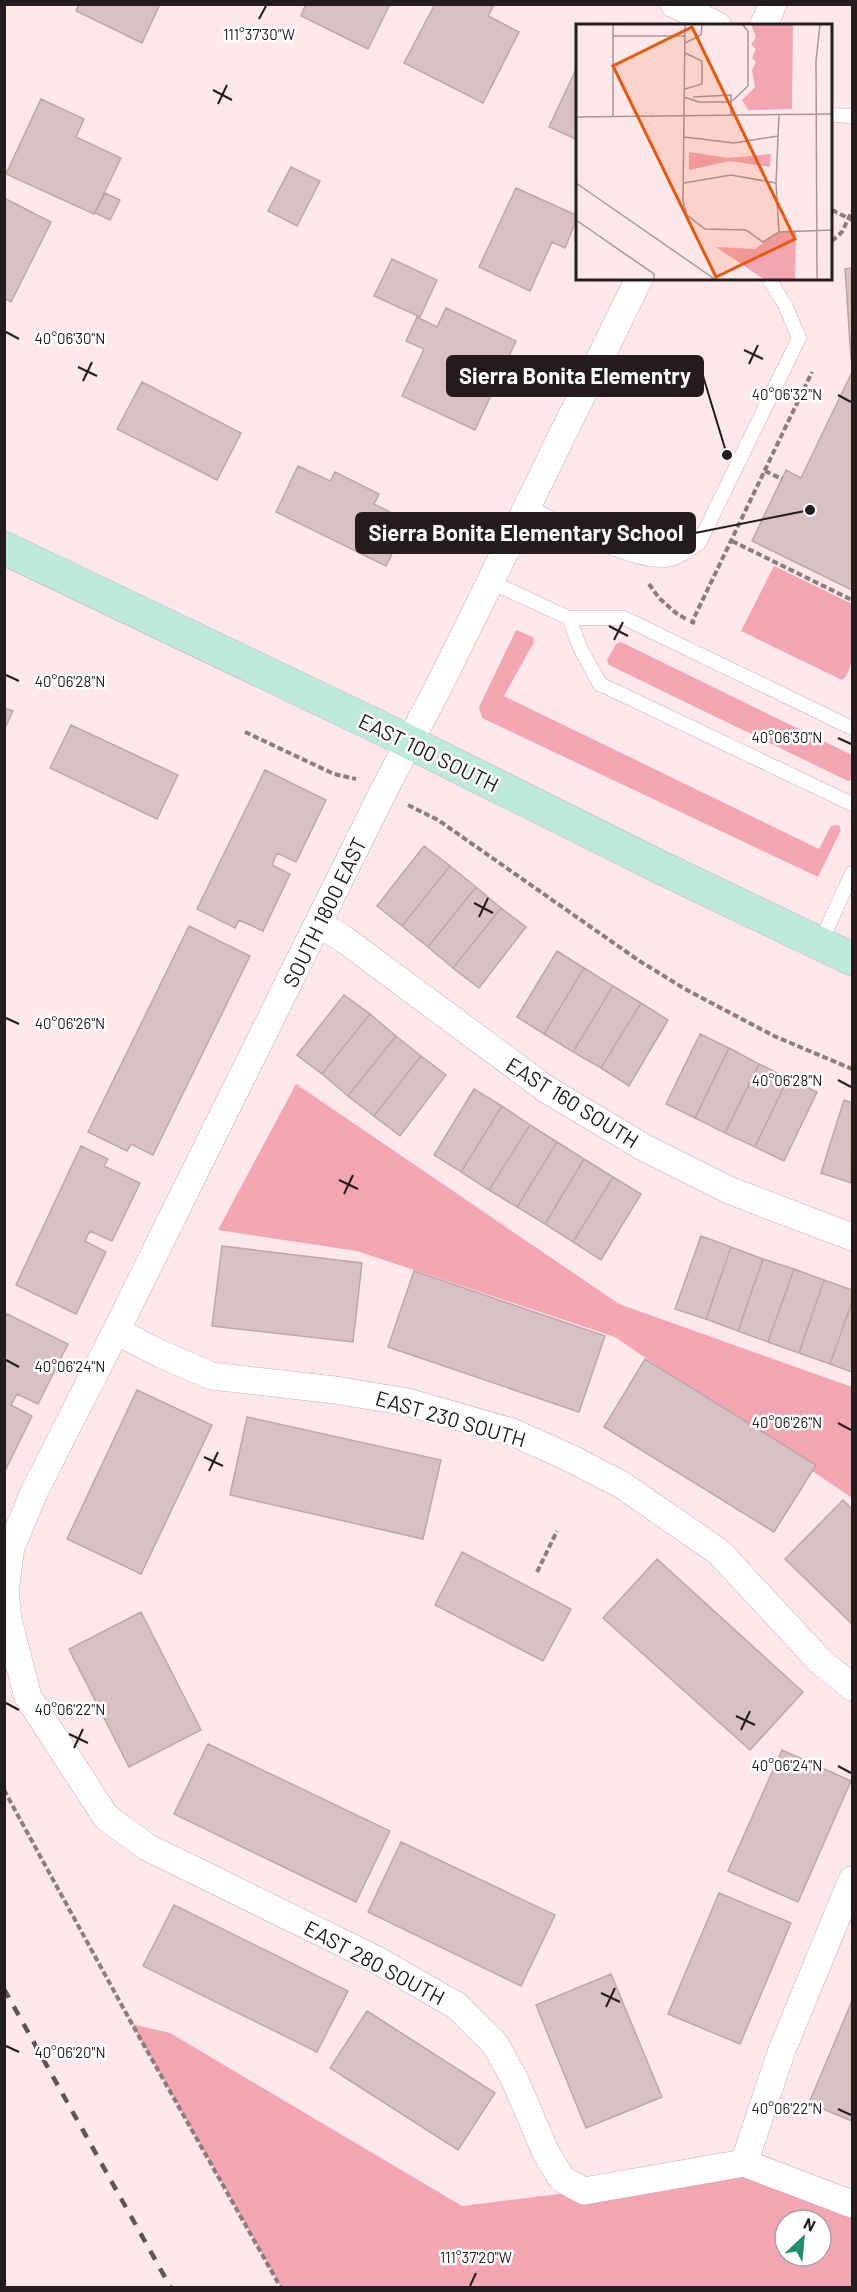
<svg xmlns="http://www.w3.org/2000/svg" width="857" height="2292" font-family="Barlow,sans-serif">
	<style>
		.green { fill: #f3a5b2; fill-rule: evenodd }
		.building { fill: #d7c1c4; stroke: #bca6a9; stroke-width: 1.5 }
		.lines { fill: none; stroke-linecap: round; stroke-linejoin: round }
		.lane-casing { stroke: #c6b0b3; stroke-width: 15 }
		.street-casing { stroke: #c6b0b3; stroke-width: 28 }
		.secondary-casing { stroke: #c6b0b3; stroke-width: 34 }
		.path { stroke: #8b7c7e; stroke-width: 4; stroke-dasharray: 6 3; stroke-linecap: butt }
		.lane { stroke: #fff; stroke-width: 14 }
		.street { stroke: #fff; stroke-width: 27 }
		.secondary { stroke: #beeade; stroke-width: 33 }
		.rail { stroke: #5f5355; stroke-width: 4.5; stroke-dasharray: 10 10; stroke-linecap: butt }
		.ticks { fill: none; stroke: #231b1c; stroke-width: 2 }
		.labels { text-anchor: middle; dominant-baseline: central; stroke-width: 5; stroke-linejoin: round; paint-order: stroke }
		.street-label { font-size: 21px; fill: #231b1c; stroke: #fff }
		.inset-road { fill: none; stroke: #a79698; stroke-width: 1.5 }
		.view { fill: #e8590c; fill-opacity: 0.15; stroke: #e8590c; stroke-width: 3 }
		.inset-edge { fill: none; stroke: #231b1c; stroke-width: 3 }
		.ticks-label { font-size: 15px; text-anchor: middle; fill: #231b1c; stroke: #fff; stroke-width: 5; stroke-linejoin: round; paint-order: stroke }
		.leader { fill: none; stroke: #231b1c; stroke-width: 2 }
		.callout-dot { fill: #231b1c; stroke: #fff; stroke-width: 2 }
		.callout { fill: #231b1c; stroke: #231b1c; stroke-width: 2 }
		.callout-label { font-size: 22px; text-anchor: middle; font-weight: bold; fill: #fff }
	</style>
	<rect width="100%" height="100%" fill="#ffe8eb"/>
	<!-- green -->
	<path class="green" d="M 774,566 L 852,604 C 853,621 857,671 842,680 L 741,631 Z
		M 516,630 L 533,637 L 534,642 L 504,696 L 819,849 L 831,826 L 839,825 L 841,830 L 818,877 L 482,718 L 479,707 Z
		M 621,642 L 852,755 L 852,780 L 848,781 L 609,665 L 607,660 L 616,644 Z
		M 296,1084 L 619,1304 L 852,1387 L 852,1498 L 615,1337 L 357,1251 L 218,1230 Z
		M 132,2024 L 170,2033 L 462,2206 L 584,2191 L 744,2163 L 852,2204 L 852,2287 L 281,2287 ZM 785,2220 L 821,2220 L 821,2256 L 785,2256 Z"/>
	<!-- building -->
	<path class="building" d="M 79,4 L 160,4 L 142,43 L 76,11 Z
		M 306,4 L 390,4 L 368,49 L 301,16 Z
		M 435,4 L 488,4 L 493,7 L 488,16 L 519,32 L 483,103 L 404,63 Z
		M 578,65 L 578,140 L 549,127 Z
		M 41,99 L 84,119 L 76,137 L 121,158 L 94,214 L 6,174 Z
		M 291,167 L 320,181 L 297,226 L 268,211 Z
		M 516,188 L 578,216 L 565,248 L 552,242 L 530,291 L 479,267 Z
		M 105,193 L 120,200 L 110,220 L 95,213 Z
		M 4,198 L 51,222 L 11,302 L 4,298 Z
		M 392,259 L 437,280 L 420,317 L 374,296 Z
		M 852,268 L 852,360 L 851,359 L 845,269 Z
		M 446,308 L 516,341 L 475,430 L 402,396 L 424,349 L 406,341 L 417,317 L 437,327 Z
		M 852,372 L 852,590 L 752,541 L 786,470 L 801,478 Z
		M 142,382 L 241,433 L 217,480 L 117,429 Z
		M 298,466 L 330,481 L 335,472 L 379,494 L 374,504 L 408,521 L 386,566 L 276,512 Z
		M 4,708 L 13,711 L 4,730 Z
		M 71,725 L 178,775 L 157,819 L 50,768 Z
		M 265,770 L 326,800 L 296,862 L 277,853 L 272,865 L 290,874 L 263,931 L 239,920 L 235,928 L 197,909 Z
		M 424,846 L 450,866 L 402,926 L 377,906 Z
		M 450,866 L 476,887 L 428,947 L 402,926 Z
		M 476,887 L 501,908 L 453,968 L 428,947 Z
		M 501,908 L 526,927 L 479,988 L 453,968 Z
		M 189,926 L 250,956 L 153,1155 L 131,1144 L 127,1151 L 88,1132 Z
		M 557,951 L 584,968 L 544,1034 L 517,1017 Z
		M 584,968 L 613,986 L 573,1052 L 544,1034 Z
		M 613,986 L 641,1003 L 601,1068 L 573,1052 Z
		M 344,995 L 370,1014 L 322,1074 L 297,1055 Z
		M 641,1003 L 668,1020 L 629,1086 L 601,1068 Z
		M 370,1014 L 396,1036 L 348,1096 L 322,1074 Z
		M 700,1034 L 729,1048 L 695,1118 L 666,1104 Z
		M 396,1036 L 421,1056 L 374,1116 L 348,1096 Z
		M 729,1048 L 759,1064 L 725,1133 L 695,1118 Z
		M 421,1056 L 446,1075 L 400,1136 L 374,1116 Z
		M 759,1064 L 788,1078 L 755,1147 L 725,1133 Z
		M 788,1078 L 817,1092 L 784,1161 L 755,1147 Z
		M 474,1089 L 502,1106 L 461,1172 L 434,1155 Z
		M 844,1100 L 852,1103 L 851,1183 L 821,1173 Z
		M 502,1106 L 530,1125 L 489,1190 L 461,1172 Z
		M 530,1125 L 557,1142 L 517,1207 L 489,1190 Z
		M 557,1142 L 584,1159 L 545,1224 L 517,1207 Z
		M 81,1146 L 108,1159 L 104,1166 L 140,1183 L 112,1241 L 90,1231 L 85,1241 L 106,1252 L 76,1314 L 16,1285 Z
		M 584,1159 L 613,1177 L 573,1242 L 545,1224 Z
		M 613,1177 L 641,1194 L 601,1260 L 573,1242 Z
		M 701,1236 L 731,1247 L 706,1319 L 675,1309 Z
		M 222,1246 L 362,1263 L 353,1342 L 212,1326 Z
		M 731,1247 L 763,1259 L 738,1331 L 706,1319 Z
		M 763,1259 L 794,1269 L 768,1342 L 738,1331 Z
		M 794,1269 L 824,1280 L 799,1353 L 768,1342 Z
		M 414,1271 L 605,1336 L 579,1412 L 388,1347 Z
		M 824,1280 L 852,1290 L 852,1302 L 830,1364 L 799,1353 Z
		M 852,1302 L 852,1372 L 830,1364 Z
		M 7,1314 L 68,1344 L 38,1404 L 17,1394 L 11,1405 L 32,1416 L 4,1473 L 4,1318 Z
		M 645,1359 L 816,1465 L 774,1532 L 604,1427 Z
		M 137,1390 L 212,1425 L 141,1574 L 67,1539 Z
		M 247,1417 L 441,1460 L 423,1539 L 230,1495 Z
		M 843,1500 L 852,1509 L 852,1624 L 785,1559 Z
		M 462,1552 L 571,1609 L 543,1661 L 435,1605 Z
		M 657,1559 L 803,1692 L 750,1750 L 603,1618 Z
		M 141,1612 L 201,1730 L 129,1767 L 69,1649 Z
		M 208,1744 L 390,1831 L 356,1902 L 174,1814 Z
		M 782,1750 L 851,1781 L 798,1902 L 728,1871 Z
		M 401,1842 L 555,1915 L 521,1986 L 368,1912 Z
		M 719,1893 L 791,1923 L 740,2044 L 668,2014 Z
		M 174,1905 L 348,1991 L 317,2052 L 143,1966 Z
		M 611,1974 L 662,2097 L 586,2128 L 536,2005 Z
		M 852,2001 L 852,2121 L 809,2103 Z
		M 367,2011 L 495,2093 L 458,2150 L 330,2068 Z"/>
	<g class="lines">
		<!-- lane casing -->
		<g class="lane-casing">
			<path id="lane" d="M 832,115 L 852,116
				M 528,506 C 557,522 638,568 671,559 C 680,557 691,548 699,543 L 799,338 L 785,305 L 769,279
				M 489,581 L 569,618 L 580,648 L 600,684 L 852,804
				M 569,618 L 624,618 L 852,728
				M 820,944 L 852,873"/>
		</g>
		<!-- street casing -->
		<g class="street-casing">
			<path id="street" d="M 674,4 L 718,26
				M 763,26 L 773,4
				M 639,279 L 441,682 L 383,792 L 116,1331 L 35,1490 L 11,1547 L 5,1591 L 8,1620 L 28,1697 L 106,1817 L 147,1847 L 377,1960 L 457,2006 L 495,2044 L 514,2078 L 547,2155 L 562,2179 L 584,2191 L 744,2163 L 852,2204
				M 318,923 L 345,940 L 546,1089 L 643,1147 L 731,1191 L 852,1237
				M 116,1331 L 161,1354 L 212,1376 L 335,1390 L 407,1402 L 512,1432 L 568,1457 L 622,1485 L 719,1552 L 820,1661 L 852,1687
				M 744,2163 L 782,2050 L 852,1880"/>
		</g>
		<!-- secondary casing -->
		<g class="secondary-casing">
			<path id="secondary" d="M 4,548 L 381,728 L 664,869 L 852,959"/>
		</g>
		<!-- path -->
		<path class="path" d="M 832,210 L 852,220
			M 832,241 L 842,232 L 852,211
			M 765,471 L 782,479
			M 732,541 L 852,600
			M 649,584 L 659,598 L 676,613 L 686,619
			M 695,623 L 692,622 L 812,372
			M 245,732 L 334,774 L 356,779
			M 408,805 L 438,820 L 638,960 L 685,989 L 774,1036 L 852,1069
			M 537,1572 L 557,1531
			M 4,1790 L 132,2024 L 281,2288"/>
		<!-- lane -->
		<use href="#lane" class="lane"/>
		<!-- street -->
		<use href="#street" class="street"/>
		<!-- secondary -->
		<use href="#secondary" class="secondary"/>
		<!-- rail -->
		<path class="rail" d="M 4,1989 L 171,2288"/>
	</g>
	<!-- ticks -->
	<path class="ticks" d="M 259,19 L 266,6M 213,90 L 232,100M 218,104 L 227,85M 6,332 L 19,339M 744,350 L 763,359M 749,364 L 758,345M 78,367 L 97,376M 83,381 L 92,362M 838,395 L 851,402M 609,626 L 628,636M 614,640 L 623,622M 6,675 L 19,681M 838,738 L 851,744M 474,903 L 493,913M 479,917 L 488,898M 6,1018 L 19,1024M 838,1080 L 851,1087M 339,1180 L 358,1189M 344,1194 L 353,1175M 6,1360 L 19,1367M 838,1423 L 851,1430M 204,1457 L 223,1466M 209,1471 L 218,1452M 6,1703 L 19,1710M 736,1716 L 755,1725M 741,1730 L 750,1711M 69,1734 L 88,1743M 74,1748 L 83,1729M 838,1766 L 851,1773M 601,1993 L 620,2002M 606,2007 L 615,1988M 6,2046 L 19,2052M 838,2109 L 851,2115M 470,2286 L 476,2273"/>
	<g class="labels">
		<!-- street labels -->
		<g class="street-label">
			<text transform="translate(429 752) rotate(26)">EAST 100 SOUTH</text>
			<text transform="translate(324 912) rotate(-64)">SOUTH 1800 EAST</text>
			<text transform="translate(573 1102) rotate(32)">EAST 160 SOUTH</text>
			<text transform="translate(451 1418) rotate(16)">EAST 230 SOUTH</text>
			<text transform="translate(375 1962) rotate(28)">EAST 280 SOUTH</text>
		</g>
	</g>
	<!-- overview -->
	<g transform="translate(576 24)">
		<rect width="256" height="256" fill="#ffe8eb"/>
		<path d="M 175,0 L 217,0 L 216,85 L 172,86 L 166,76 L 179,63 L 176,46 L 180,38 L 176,34 L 180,25 L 175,21 L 180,13 ZM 113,128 L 153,134 L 195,130 L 194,143 L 154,137 L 113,146 ZM 220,206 L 219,256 L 189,256 L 140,223 L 179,225 L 203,208 Z" fill="#f3a5b2"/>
		<path class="inset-road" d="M 109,0 L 107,178 L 111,191 L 129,205 L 170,206 L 187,218 L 203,208 L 257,206M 37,12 L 109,12M 109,19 L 125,11 L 126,0M 109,65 L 126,60 L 126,37 L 109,29M 108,73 L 123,78 L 155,78 L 172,62 L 172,7 L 166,0M 117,73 L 155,71 L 155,92M 203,91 L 200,159 L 203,208M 37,92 L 37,0M 0,93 L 257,90M 108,113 L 158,119 L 202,112M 0,159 L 140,256M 108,159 L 155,151 L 200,159M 0,196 L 78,250 L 78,256M 241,256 L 240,37 L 244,0"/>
		<path class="view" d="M 116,3 L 219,215 L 140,253 L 37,42 Z"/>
		<rect width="256" height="256" class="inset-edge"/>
	</g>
	<g class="ticks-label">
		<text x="259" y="40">111°37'30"W</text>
		<text x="70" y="344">40°06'30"N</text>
		<text x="787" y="400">40°06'32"N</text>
		<text x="70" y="687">40°06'28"N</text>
		<text x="787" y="743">40°06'30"N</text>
		<text x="70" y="1029">40°06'26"N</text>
		<text x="787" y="1086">40°06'28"N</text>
		<text x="70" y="1372">40°06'24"N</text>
		<text x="787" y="1428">40°06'26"N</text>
		<text x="70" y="1715">40°06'22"N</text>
		<text x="787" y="1771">40°06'24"N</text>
		<text x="70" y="2058">40°06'20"N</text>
		<text x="787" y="2114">40°06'22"N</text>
		<text x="476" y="2263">111°37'20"W</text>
	</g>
	<!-- callouts -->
	<path class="leader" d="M727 455L703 376M810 510L695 533"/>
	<g class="callout-dot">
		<circle cx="727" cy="455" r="6"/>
		<circle cx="810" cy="510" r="6"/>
	</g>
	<g class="callout">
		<rect x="447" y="356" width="256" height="40" rx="6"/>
		<rect x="356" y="513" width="339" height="40" rx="6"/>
	</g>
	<g class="callout-label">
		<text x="575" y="384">Sierra Bonita Elementry</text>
		<text x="526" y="541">Sierra Bonita Elementary School</text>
	</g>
	<!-- border -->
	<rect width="857" height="2292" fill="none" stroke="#231b1c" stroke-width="12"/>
	<!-- north arrow -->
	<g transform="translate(803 2238) rotate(26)"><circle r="28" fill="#ffffff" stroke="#a7a4a4" stroke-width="1.5"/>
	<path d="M0-4.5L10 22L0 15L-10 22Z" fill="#1e8f71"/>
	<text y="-9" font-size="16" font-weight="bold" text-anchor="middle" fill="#231b1c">N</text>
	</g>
</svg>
